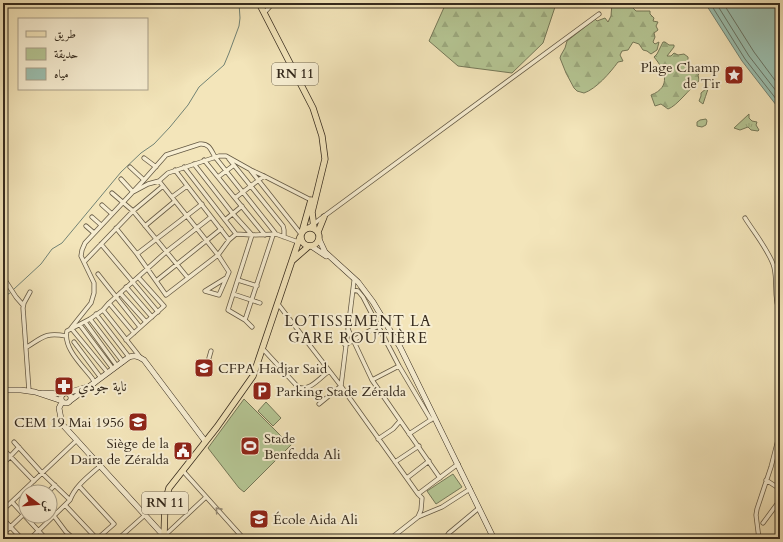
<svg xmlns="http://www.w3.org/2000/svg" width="783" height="542" font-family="Cardo,Amiri,serif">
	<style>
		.grass { fill: url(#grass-tufts); stroke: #757858 }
		.forest { fill: url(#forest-firs); stroke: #757858 }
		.green { fill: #b5c694; stroke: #757858 }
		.water { fill: #9bbfaf; stroke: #728375 }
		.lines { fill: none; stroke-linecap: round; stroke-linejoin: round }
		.shore { stroke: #687466; stroke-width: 1 }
		.stream { stroke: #728375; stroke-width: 1 }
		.street-casing { stroke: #645944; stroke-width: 5 }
		.secondary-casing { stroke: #352a1d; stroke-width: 6 }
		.primary-casing { stroke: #352a1d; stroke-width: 7 }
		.street { stroke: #f7eed2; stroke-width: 3.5 }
		.secondary { stroke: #f7eed2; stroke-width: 5 }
		.primary { stroke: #f3e5ba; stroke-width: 5.5 }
		.oneway { stroke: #968c78 }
		.labels { text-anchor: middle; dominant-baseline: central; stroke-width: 4; stroke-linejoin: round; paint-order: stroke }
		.shield { fill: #f7eed2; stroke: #6f6553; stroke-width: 1 }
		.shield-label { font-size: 13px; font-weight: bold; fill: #352a1d }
		.poi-label { font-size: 14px; fill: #352a1d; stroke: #f7eed2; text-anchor: start }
		.neighbourhood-label { font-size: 15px; letter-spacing: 1px; fill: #352a1d; stroke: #f7eed2 }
	</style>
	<defs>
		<pattern id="grass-tufts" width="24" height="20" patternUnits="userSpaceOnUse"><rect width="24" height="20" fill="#b5c694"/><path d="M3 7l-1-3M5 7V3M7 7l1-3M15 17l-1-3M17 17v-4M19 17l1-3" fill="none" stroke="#9caa7f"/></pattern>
		<pattern id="forest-firs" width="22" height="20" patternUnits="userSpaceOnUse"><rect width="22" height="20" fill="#b5c694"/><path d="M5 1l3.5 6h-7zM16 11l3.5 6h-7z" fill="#9caa7f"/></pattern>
	</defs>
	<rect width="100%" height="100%" fill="#f3e5ba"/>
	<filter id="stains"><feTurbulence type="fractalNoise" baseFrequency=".005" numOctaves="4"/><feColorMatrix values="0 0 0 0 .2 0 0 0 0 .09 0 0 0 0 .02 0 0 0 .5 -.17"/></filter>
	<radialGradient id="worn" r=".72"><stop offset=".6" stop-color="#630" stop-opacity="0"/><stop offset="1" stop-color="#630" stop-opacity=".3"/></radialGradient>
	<!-- grass -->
	<path class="grass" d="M 749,114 L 749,118 L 752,121 L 757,122 L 756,125 L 759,130 L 758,131 L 751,130 L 748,127 L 740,130 L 734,128 Z"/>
	<!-- forest -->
	<path class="forest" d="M 446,3 L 551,3 L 555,7 L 543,43 L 512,73 L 458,66 L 429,41 Z
		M 612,3 L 637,3 L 637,6 L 633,8 L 636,11 L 650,11 L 650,14 L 654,18 L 653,21 L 658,22 L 656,26 L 658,30 L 654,33 L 655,37 L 653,42 L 655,44 L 659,42 L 657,50 L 651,54 L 647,51 L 643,50 L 639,44 L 633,42 L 628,50 L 622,51 L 620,55 L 623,61 L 618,62 C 610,73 596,89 584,93 L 577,91 L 574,88 L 566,73 L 560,58 L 561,55 L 565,48 L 567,41 L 595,19 L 597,21 L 605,18 L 608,22 L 611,16 Z
		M 663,42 L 665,42 L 669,45 L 674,45 L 674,47 L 667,56 L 671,56 L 674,53 L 678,55 L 684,54 L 688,57 L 688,62 L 686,64 L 688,68 L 686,71 L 689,70 L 692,72 L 695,69 L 699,70 L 700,73 L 698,75 L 699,80 L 698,82 C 689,89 677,106 668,109 L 661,104 L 655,106 L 651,95 C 672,87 665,70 654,57 L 657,54 Z
		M 707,88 L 708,89 C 706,94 705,99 703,104 L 699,101 L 701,96 L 701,93 Z
		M 706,119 L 707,121 L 706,125 L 702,127 L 697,126 L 697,122 L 700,120 Z"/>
	<!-- green -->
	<path class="green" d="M 244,399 L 286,441 L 288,439 L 292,444 L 244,492 L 239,488 L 208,448 Z
		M 266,402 L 281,418 L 273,426 L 258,411 Z
		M 453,474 L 462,487 L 436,504 L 427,491 Z"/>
	<!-- water -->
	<path class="water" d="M 705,3 L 780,3 L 780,110 L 742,61 Z"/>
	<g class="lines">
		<!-- shore -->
		<path class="shore" d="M 710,3 L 745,59 L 780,104
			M 716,3 L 749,56 L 780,96
			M 723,3 L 754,52 L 780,87"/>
		<!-- stream -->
		<path class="stream" d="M 14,289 L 41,264 L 52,249 L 62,243 L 121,172 L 141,153 L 154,144 L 170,127 L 188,105 L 199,87 L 224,65 L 229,53 L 239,26 L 240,18 L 239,3
			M 3,297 L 10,293"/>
		<!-- street casing -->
		<g class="street-casing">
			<path id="street" d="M 264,13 L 273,3
				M 144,158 L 156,167
				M 229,159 L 283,226 L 284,230 L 284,237
				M 204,160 L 265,235
				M 194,164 L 233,214 L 252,235 L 228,310 L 245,320 L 252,327
				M 130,167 L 144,180
				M 184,167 L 236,234
				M 175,170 L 229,240
				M 251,171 L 301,234
				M 218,177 L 234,165
				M 121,179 L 133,192 L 148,184 L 159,181
				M 112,193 L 133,211 L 188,278
				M 172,197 L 187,186
				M 235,198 L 264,176
				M 102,205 L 112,214
				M 92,217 L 101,225
				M 745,218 C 753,231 770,252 774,267 C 778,283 773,298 780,313
				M 225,220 L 242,206
				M 86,226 L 94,233
				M 145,226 L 175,201
				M 116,228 L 137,254 L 166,295 L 218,255 L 229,240 L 236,234 L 252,235 L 276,234 L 298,242
				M 308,228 L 599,14
				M 101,244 L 158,312
				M 137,254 L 202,204
				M 85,261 L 133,211 L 163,186
				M 98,274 L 140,327
				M 3,277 L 16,297 L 23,305
				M 226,278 L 205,291 L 219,295 L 229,272 L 218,255 L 159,181 L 168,173 L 219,156 L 226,156 L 251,170 L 264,176 L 311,200
				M 238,280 L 257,286
				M 156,281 L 221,229
				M 126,287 L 152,317
				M 353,290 L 358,291 L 363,297 L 399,366 L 431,420
				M 120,293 L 146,322
				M 233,294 L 260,303
				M 109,303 L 134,333
				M 278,304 L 341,386 L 418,494 L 458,464
				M 103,310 L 140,357
				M 96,314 L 129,357
				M 90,319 L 123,362
				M 245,320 L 273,235
				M 85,322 L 117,366
				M 80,325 L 113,369
				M 348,329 L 372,380 L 440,478
				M 126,340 L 164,306 L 138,277
				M 74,342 L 101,378
				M 345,345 L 378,326
				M 27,347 C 43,337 46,332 66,336
				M 262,348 L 298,387 C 309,392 320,378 329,371
				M 209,358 L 211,351
				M 108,373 L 71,328 L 91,303 L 94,293 L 94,283 L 81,256 L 82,250 L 85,243 L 144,180 L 166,155 L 200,144 C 209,143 211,150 215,157 L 276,234
				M 372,380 L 399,366
				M 95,383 L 92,378 C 82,365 63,348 67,331 L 90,319 L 103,310 L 109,303 L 166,252 L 211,217
				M 29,391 L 23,308 L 24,303 L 30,292
				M 319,404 L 341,386 L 354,281
				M 409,434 L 432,419
				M 378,439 L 393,429 L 400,421
				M 14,442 L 42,473 L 70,500
				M 5,451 L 34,481
				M 395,462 L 419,446
				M 4,463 L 19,447
				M 183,471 L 244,539
				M 407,478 L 429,461
				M 766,480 L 780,489
				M 79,486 L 114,524 L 97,539
				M 777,487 L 780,479
				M 48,492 L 55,485
				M 12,502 L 46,539
				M 65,505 L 97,539
				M 3,510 L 77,440
				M 54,516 L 66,532 L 74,539
				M 418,517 L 421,510 L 422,498 L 418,494
				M 3,519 L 22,539
				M 763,523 L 780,500
				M 3,534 L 26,512
				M 103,534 L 108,539
				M 3,537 L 5,539
				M 30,539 L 70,500 C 75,486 89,476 100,466
				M 118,539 L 145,515
				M 161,539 L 206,497
				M 390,539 L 418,517 L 442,507 L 470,489
				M 445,539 L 449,533 L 479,508
				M 759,539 L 756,515 L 757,509 L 771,467 L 780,432"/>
		</g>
		<!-- secondary casing -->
		<g class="secondary-casing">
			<path id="secondary" d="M 319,239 L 325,252 L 358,282 L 373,302 L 400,347 L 494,539
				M 311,246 L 326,256
				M 3,390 L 21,390 L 35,392 L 62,401
				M61 398a5 5 0 1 1 10 0a5 5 0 1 1-10 0Z
				M 42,393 L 63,394
				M 67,393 L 87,387
				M 71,400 L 129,357 C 135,355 138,356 144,360 L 205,441
				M 62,402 L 59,408 L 62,424 L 164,536"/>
		</g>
		<!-- primary casing -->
		<g class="primary-casing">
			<path id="primary" d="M 259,3 L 313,108 L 322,136 L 325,159 L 312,212 L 314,228
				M301 237a9 9 0 1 1 18 0a9 9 0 1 1-18 0Z
				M 302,232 L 311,200
				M 318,232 L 324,217
				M 293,260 L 309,246
				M 167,539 L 164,536 L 165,503 L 169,488 L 217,427 L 253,376 L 300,237"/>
		</g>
		<!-- street -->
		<use href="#street" class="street"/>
		<!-- secondary -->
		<use href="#secondary" class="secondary"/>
		<!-- primary -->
		<use href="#primary" class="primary"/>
	</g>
	<!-- one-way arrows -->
	<defs><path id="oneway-chevron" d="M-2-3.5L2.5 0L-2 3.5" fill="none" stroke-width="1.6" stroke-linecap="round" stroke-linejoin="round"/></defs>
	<use class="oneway" href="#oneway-chevron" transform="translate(218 510) rotate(-132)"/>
	<!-- icons -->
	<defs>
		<g id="sight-square" transform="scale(1)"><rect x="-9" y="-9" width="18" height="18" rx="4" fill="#8f2418" stroke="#f7eed2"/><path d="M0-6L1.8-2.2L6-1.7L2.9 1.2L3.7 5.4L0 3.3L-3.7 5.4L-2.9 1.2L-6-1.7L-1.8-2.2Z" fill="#fff"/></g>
		<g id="university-square" transform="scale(1)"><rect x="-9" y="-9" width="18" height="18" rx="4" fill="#8f2418" stroke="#f7eed2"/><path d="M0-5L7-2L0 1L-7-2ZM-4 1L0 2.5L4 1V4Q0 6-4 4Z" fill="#fff"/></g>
		<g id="pharmacy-square" transform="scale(1)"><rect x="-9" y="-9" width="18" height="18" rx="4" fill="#8f2418" stroke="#f7eed2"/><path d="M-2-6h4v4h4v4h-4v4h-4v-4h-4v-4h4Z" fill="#fff"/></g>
		<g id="parking-square" transform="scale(1)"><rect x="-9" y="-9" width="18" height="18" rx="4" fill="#8f2418" stroke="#f7eed2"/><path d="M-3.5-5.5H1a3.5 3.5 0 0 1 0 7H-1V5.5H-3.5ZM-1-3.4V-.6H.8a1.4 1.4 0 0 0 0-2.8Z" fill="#fff"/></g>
		<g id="school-square" transform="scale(1)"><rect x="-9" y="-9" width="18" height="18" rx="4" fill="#8f2418" stroke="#f7eed2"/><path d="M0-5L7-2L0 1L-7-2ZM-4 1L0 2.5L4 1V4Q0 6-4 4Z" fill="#fff"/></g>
		<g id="stadium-square" transform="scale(1)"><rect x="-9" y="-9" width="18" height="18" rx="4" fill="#8f2418" stroke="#f7eed2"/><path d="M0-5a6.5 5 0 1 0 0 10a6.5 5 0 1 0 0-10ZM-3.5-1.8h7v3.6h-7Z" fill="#fff"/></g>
		<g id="civic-square" transform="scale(1)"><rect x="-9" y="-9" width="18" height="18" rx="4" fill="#8f2418" stroke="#f7eed2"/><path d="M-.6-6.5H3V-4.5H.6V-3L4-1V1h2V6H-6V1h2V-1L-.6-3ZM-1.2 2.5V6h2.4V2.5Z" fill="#fff"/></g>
	</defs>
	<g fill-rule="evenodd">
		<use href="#sight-square" x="734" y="75"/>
		<use href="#university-square" x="204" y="368"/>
		<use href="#pharmacy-square" x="64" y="386"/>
		<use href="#parking-square" x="262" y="391"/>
		<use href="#school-square" x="138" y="422"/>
		<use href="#stadium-square" x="250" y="446"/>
		<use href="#civic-square" x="183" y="451"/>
		<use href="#school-square" x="259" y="519"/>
	</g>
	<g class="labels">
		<!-- shield labels -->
		<g class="shield">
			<rect x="272" y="63" width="46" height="22" rx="3"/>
			<rect x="142" y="492" width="46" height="22" rx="3"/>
		</g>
		<g class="shield-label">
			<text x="295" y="74">RN 11</text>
			<text x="165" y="503">RN 11</text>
		</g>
		<!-- poi labels -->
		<g class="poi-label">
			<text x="720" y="67" text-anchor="end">Plage Champ<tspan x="720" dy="16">de Tir</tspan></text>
			<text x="218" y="368">CFPA Hadjar Said</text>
			<text x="78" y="386">ناية جودي</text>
			<text x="276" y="391">Parking Stade Zéralda</text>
			<text x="124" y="422" text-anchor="end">CEM 19 Mai 1956</text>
			<text x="264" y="438">Stade<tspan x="264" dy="16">Benfedda Ali</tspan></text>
			<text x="169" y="443" text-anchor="end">Siège de la<tspan x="169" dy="16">Daira de Zéralda</tspan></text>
			<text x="273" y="519">École Aida Ali</text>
		</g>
		<!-- neighbourhood labels -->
		<g class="neighbourhood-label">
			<text x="358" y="321">LOTISSEMENT LA<tspan x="358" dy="17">GARE ROUTIÈRE</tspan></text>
		</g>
	</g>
	<!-- margin -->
	<rect width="783" height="542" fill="none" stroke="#f3e5ba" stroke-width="16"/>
	<rect x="4" y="4" width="775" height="534" fill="none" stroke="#352a1d" stroke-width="2"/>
	<rect x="8" y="8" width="767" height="526" fill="none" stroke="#352a1d"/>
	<!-- legend -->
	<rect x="18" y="18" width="130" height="72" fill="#f7eed2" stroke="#a9a08a"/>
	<rect x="26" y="31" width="20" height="6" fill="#f3e5ba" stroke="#a9a08a"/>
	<text x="54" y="38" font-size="12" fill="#352a1d">طريق</text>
	<rect x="26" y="48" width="20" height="12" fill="#b5c694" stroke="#a9a08a"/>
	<text x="54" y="58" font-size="12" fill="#352a1d">حديقة</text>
	<rect x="26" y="68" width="20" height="12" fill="#9bbfaf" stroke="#a9a08a"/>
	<text x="54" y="78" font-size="12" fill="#352a1d">مياه</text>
	<!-- north arrow -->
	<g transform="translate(38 504) rotate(106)"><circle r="19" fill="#f7eed2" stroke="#a9a08a"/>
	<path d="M0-3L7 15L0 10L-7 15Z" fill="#8f2418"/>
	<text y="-6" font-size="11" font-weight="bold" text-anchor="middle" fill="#352a1d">ش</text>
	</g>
	<rect width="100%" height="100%" filter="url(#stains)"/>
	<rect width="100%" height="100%" fill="url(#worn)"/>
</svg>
